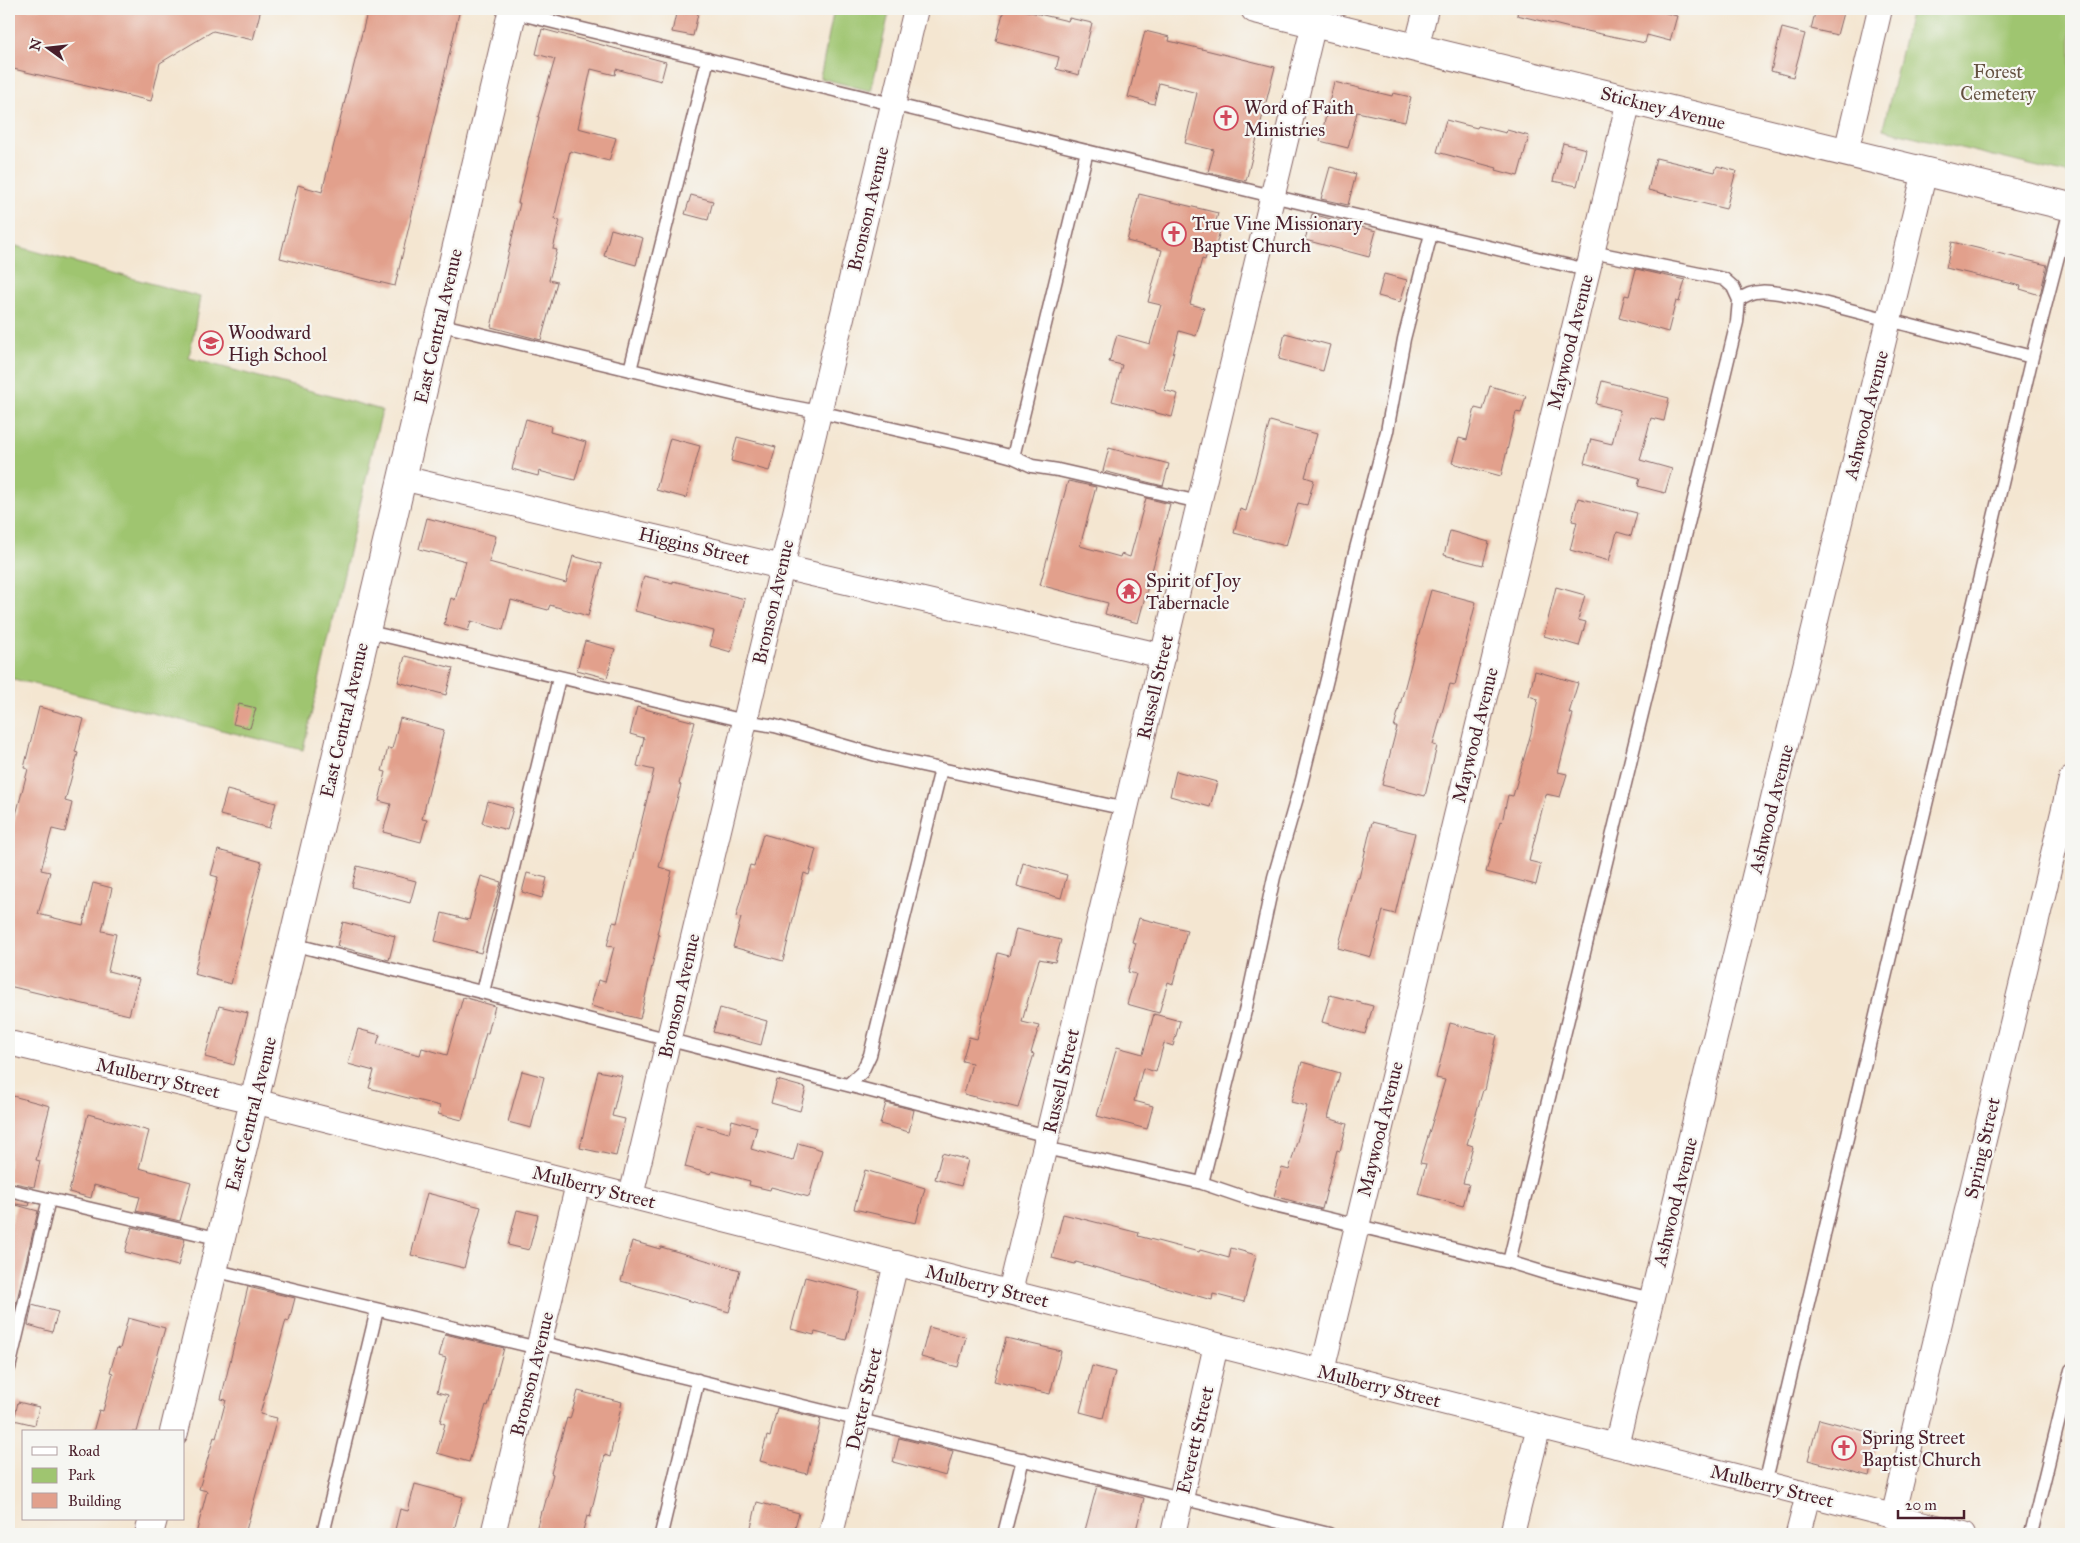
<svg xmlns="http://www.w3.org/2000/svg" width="2080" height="1543" font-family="'IM FELL Great Primer',serif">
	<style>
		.green { fill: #9fc570; stroke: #74724e }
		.building { fill: #e2a08c }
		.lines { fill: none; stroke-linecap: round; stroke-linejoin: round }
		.lane-casing { stroke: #866565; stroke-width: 15 }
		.street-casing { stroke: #866565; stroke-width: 26 }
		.secondary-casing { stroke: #866565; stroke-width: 30 }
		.lane { stroke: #fff; stroke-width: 12 }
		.street { stroke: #fff; stroke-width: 24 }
		.secondary { stroke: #fff; stroke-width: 28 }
		.labels { text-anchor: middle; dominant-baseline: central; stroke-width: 4.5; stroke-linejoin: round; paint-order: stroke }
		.park-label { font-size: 19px; fill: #645140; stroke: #f6f6f2 }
		.poi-label { font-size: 19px; fill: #4a1f2b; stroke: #f6f6f2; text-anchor: start }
		.street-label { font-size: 19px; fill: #4a1f2b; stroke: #f6f6f2 }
	</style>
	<rect width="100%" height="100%" fill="#f6f6f2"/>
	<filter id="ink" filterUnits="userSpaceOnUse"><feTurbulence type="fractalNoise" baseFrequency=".02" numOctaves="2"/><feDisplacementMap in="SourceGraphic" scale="10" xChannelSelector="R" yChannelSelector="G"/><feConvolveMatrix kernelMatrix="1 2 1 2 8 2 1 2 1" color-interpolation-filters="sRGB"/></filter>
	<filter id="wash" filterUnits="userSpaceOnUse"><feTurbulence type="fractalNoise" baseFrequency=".0096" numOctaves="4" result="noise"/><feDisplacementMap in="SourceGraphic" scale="20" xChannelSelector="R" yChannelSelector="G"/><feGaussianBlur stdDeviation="1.12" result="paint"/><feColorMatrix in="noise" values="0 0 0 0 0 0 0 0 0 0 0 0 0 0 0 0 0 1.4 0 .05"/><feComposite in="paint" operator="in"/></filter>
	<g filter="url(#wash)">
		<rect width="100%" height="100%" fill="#f4e6d1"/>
		<!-- green -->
		<path class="green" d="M 834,9 L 890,9 L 871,91 L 820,78 Z
			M 1911,9 L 2071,9 L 2071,175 L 1883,129 Z
			M 9,244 L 200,297 L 189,358 L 382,410 L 303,750 L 9,678 Z"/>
		<g id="blocks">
			<!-- building -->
			<path class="building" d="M 9,9 L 261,9 L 253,40 L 213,31 L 160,63 L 151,101 L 9,68 Z
				M 368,9 L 460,9 L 395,286 L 280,258 L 298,185 L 322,192 Z
				M 677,9 L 699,9 L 693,36 L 672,32 Z
				M 1004,9 L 1018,9 L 1068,21 L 1069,18 L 1092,23 L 1079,75 L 1056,69 L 1059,57 L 996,41 Z
				M 1518,9 L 1652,9 L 1677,16 L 1670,41 L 1647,35 L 1645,43 L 1582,30 L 1582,31 L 1517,15 Z
				M 1816,9 L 1844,9 L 1837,35 L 1811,29 Z
				M 1782,28 L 1805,34 L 1793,77 L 1771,71 Z
				M 542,29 L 666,62 L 661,81 L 616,69 L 615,75 L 591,69 L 578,128 L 616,138 L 609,161 L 570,151 L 554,219 L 560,220 L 553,249 L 557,250 L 549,280 L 557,282 L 541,340 L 491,327 L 513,234 L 520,203 L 518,203 L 539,117 L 538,117 L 555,59 L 536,54 Z
				M 1145,31 L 1170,37 L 1169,41 L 1275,67 L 1246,181 L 1208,172 L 1214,150 L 1185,143 L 1197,93 L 1159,83 L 1154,104 L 1128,97 Z
				M 1334,82 L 1392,96 L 1393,93 L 1411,97 L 1405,122 L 1357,112 L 1348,148 L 1320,141 Z
				M 1446,120 L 1477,128 L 1478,126 L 1506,133 L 1507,130 L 1529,136 L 1518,176 L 1496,170 L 1497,168 L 1437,152 Z
				M 1563,143 L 1586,149 L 1577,186 L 1553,181 Z
				M 1656,158 L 1715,172 L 1717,166 L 1736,171 L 1726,209 L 1648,190 Z
				M 1330,167 L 1356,174 L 1348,205 L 1321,199 Z
				M 1139,194 L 1218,213 L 1215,226 L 1221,227 L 1215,249 L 1208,248 L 1205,260 L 1202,259 L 1190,304 L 1204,308 L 1196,336 L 1179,331 L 1164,390 L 1178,394 L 1172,417 L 1112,401 L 1122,365 L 1109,362 L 1117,335 L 1150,344 L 1161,305 L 1148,302 L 1162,250 L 1127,241 Z
				M 691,195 L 713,201 L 708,220 L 685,214 Z
				M 1312,214 L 1376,231 L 1369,257 L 1305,240 Z
				M 611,229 L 643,238 L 636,265 L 604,256 Z
				M 1952,242 L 2047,265 L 2040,295 L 2020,289 L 2021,286 L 1946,268 Z
				M 1636,269 L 1685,280 L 1679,302 L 1676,301 L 1668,332 L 1619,318 L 1625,295 L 1629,296 Z
				M 1384,274 L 1407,280 L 1400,302 L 1378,296 Z
				M 1285,333 L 1330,345 L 1323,371 L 1279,359 Z
				M 1602,381 L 1669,398 L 1664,421 L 1651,418 L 1640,460 L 1672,469 L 1665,493 L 1638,486 L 1640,478 L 1584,463 L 1591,439 L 1612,444 L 1620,410 L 1596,404 Z
				M 1490,386 L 1526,396 L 1521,413 L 1516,412 L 1501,476 L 1452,463 L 1459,438 L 1467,440 L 1475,408 L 1483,410 Z
				M 526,419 L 551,426 L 550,432 L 586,442 L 575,480 L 539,471 L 538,476 L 512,469 Z
				M 1270,421 L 1317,434 L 1305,477 L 1314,480 L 1307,505 L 1298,503 L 1286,546 L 1234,533 L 1240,509 L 1246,511 Z
				M 737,437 L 776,447 L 769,471 L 731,461 Z
				M 670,438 L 700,446 L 686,498 L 656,490 Z
				M 1109,448 L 1169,464 L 1163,486 L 1103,471 Z
				M 1068,481 L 1096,487 L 1080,546 L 1120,557 L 1121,554 L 1130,557 L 1146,498 L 1170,504 L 1138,623 L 1105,614 L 1108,603 L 1040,585 Z
				M 1578,498 L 1637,513 L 1631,536 L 1617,532 L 1609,561 L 1570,550 L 1577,522 L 1572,521 Z
				M 427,518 L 496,536 L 489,562 L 566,583 L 573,556 L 602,564 L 588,616 L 550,605 L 548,610 L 511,600 L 503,630 L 471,621 L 468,631 L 444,624 L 451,598 L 455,600 L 466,561 L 419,549 Z
				M 1450,531 L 1489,542 L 1483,565 L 1444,555 Z
				M 644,576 L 673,583 L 673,581 L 745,599 L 731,652 L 710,646 L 714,631 L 635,611 Z
				M 1556,587 L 1585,595 L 1578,620 L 1586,622 L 1579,646 L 1544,636 Z
				M 1431,590 L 1476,602 L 1455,685 L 1450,684 L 1433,745 L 1437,746 L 1425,796 L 1382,785 L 1397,727 L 1394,727 Z
				M 585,641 L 615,649 L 607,678 L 577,670 Z
				M 405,656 L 453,668 L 446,695 L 398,682 Z
				M 1535,671 L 1578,683 L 1569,713 L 1573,714 L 1558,772 L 1567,774 L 1560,797 L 1546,794 L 1529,861 L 1541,864 L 1536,885 L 1486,872 L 1500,821 L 1502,822 L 1508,795 L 1513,796 L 1531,733 L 1538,699 L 1529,696 Z
				M 239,704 L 256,708 L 250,728 L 233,724 Z
				M 39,707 L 84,719 L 75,752 L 78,753 L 65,801 L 72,803 L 65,832 L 52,829 L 41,870 L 50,872 L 38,914 L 83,925 L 93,883 L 112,888 L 102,931 L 116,934 L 108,971 L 139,979 L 129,1015 L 9,986 L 9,829 L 12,830 L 28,769 L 24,768 Z
				M 637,707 L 695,722 L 679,784 L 681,785 L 659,867 L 672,871 L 657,934 L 659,935 L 640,1019 L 591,1006 L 598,980 L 605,982 L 614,947 L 607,946 L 613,922 L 617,923 L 654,770 L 637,766 L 644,738 L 630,734 Z
				M 400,718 L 444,730 L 422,819 L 427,820 L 421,842 L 383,832 L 391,804 L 379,801 L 386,772 L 382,771 L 388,748 L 392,749 Z
				M 1176,771 L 1217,782 L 1210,807 L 1170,796 Z
				M 227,790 L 276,803 L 269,828 L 220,815 Z
				M 488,801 L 513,808 L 507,830 L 482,823 Z
				M 1372,822 L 1415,833 L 1395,914 L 1383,911 L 1371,957 L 1338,948 L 1357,878 L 1359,878 Z
				M 763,834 L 816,849 L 809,875 L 804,873 L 783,961 L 733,947 L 741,918 L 736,917 L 750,865 L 754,866 Z
				M 218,850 L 262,862 L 231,984 L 194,974 L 218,877 L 211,875 Z
				M 1023,863 L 1067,875 L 1061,898 L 1017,886 Z
				M 357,866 L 416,881 L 410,903 L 352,887 Z
				M 527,873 L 547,878 L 542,898 L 522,892 Z
				M 481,876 L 501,882 L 481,953 L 435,941 L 442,913 L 469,920 Z
				M 1139,918 L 1187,930 L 1173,984 L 1168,982 L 1159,1013 L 1127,1004 L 1136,974 L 1128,972 L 1136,943 L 1132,942 Z
				M 343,922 L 395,936 L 389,960 L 337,946 Z
				M 1016,929 L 1061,940 L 1055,962 L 1039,959 L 1022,1022 L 1039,1026 L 1031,1053 L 1034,1054 L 1018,1108 L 964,1094 L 972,1063 L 962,1061 L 969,1037 L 977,1039 L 998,953 L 1009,956 Z
				M 1330,995 L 1373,1006 L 1365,1034 L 1322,1022 Z
				M 463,997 L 495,1006 L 488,1033 L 486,1033 L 462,1120 L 438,1114 L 440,1106 L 369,1088 L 374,1071 L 348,1064 L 358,1029 L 380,1035 L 377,1044 L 420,1055 L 422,1048 L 447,1055 Z
				M 219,1006 L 248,1013 L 234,1065 L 205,1057 Z
				M 720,1008 L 767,1021 L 761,1045 L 713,1032 Z
				M 1154,1014 L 1180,1021 L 1173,1046 L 1164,1043 L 1156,1072 L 1143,1068 L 1134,1101 L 1153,1106 L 1147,1129 L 1097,1116 L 1117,1047 L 1143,1054 Z
				M 1450,1023 L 1497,1035 L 1485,1090 L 1483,1090 L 1467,1144 L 1473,1146 L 1463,1183 L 1469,1184 L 1463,1206 L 1418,1194 L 1426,1164 L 1420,1163 L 1445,1080 L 1436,1078 Z
				M 1302,1062 L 1340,1073 L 1328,1118 L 1347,1124 L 1340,1151 L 1337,1150 L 1322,1209 L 1274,1196 L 1282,1168 L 1289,1170 L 1307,1106 L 1291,1102 Z
				M 522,1071 L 544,1077 L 531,1128 L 508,1122 Z
				M 598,1071 L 622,1076 L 612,1116 L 625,1119 L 616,1156 L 580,1148 Z
				M 777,1080 L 806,1088 L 800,1111 L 771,1103 Z
				M 9,1095 L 50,1106 L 36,1160 L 40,1161 L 34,1187 L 9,1182 Z
				M 886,1103 L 914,1110 L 909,1132 L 880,1124 Z
				M 88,1114 L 149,1131 L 139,1168 L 191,1182 L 180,1221 L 136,1211 L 140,1197 L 94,1185 L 91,1198 L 69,1192 Z
				M 732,1120 L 757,1127 L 751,1149 L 793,1161 L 798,1143 L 822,1150 L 809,1197 L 771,1187 L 770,1190 L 749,1185 L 750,1181 L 712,1171 L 711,1174 L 685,1167 L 696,1124 L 729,1133 Z
				M 942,1153 L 968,1160 L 961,1186 L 935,1179 Z
				M 865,1170 L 925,1188 L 916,1223 L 854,1209 Z
				M 427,1193 L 481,1207 L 464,1268 L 411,1255 Z
				M 9,1198 L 30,1203 L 29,1206 L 9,1203 Z
				M 16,1205 L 38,1211 L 12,1321 L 9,1320 L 9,1231 Z
				M 517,1210 L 538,1215 L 529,1250 L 508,1245 Z
				M 1063,1214 L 1139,1233 L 1138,1236 L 1199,1252 L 1200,1250 L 1229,1258 L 1231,1248 L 1256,1255 L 1244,1302 L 1213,1294 L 1212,1300 L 1076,1262 L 1075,1264 L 1052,1258 Z
				M 132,1227 L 185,1239 L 178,1266 L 125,1252 Z
				M 632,1241 L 660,1249 L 661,1247 L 740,1270 L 729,1312 L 621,1281 Z
				M 805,1277 L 859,1291 L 846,1340 L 815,1332 L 814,1335 L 791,1329 Z
				M 248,1287 L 295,1298 L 289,1321 L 286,1320 L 260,1414 L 277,1418 L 245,1534 L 196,1534 L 207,1491 L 199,1489 L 214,1437 L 216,1438 L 226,1400 L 221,1399 Z
				M 32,1305 L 58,1312 L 52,1332 L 28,1325 Z
				M 128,1318 L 165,1328 L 137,1432 L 93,1432 L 99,1410 L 103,1411 L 113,1373 L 110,1372 L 117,1348 L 120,1349 Z
				M 929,1327 L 966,1337 L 958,1367 L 921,1357 Z
				M 445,1334 L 504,1348 L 488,1406 L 486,1405 L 469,1462 L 437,1453 L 445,1424 L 440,1422 L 448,1395 L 437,1392 L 446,1358 L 439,1356 Z
				M 1006,1338 L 1061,1351 L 1050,1394 L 994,1381 Z
				M 1092,1366 L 1115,1372 L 1103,1418 L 1080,1412 Z
				M 578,1391 L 622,1402 L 610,1457 L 605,1455 L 590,1517 L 587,1516 L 582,1534 L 535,1534 L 541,1511 L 543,1511 L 553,1474 L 551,1473 L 567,1418 L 570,1419 Z
				M 18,1402 L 39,1407 L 35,1425 L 14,1420 Z
				M 777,1408 L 821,1419 L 807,1474 L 760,1461 L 767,1436 L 770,1437 Z
				M 1819,1419 L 1880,1435 L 1869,1476 L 1808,1460 Z
				M 899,1438 L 953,1451 L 946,1476 L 893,1462 Z
				M 415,1484 L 463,1497 L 453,1534 L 394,1534 L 400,1509 L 408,1511 Z
				M 1097,1486 L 1144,1498 L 1135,1534 L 1084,1534 Z
				M 757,1502 L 799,1513 L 793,1534 L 775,1534 L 751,1528 Z"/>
		</g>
	</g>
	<g filter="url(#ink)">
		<use href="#blocks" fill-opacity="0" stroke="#866565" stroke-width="1"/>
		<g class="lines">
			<!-- lane casing -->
			<g class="lane-casing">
				<path id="lane" d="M 512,12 L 1272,196 L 1587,270
					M 1592,252 L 1724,279 L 1733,287 L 1739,300 C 1756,286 1776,293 1796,296 L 2032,357
					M 438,324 L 761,401 L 819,412 L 991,451 L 1013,457 L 1032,466 L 1058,470 L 1199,502
					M 630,370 L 708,59
					M 1013,457 L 1087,151
					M 365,631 L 745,721 L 775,726 L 880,756 L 1126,809
					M 292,944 L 1048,1136
					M 483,992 L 559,678
					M 848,1085 L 862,1072 L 870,1055 L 941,769
					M 1045,1148 L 1202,1183 L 1258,1202 L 1509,1262 L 1545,1273 L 1652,1299
					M 1202,1183 L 1246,1007 L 1274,877 L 1301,784 L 1329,671 L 1353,560 L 1387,431 L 1404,339 L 1431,234
					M 9,1190 L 221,1239
					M 1509,1262 L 1737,322 L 1739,300
					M 213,1270 L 538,1348
					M 539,1342 L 1329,1534
					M 9,1368 L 49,1199
					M 1765,1484 L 2032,357 L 2071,206
					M 323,1534 L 377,1310
					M 661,1534 L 698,1380
					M 1004,1534 L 1023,1459
					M 2031,1534 L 2071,1370"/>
			</g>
			<!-- street casing -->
			<g class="street-casing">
				<path id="street" d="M 1416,48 L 1426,9
					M 1846,152 L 1880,9
					M 402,478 L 1163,656
					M 9,1043 L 254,1101 L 1964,1534
					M 631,1196 L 916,9
					M 1010,1292 L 1314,23
					M 1322,1371 L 1629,100
					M 1616,1446 L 1925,171
					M 1893,1517 L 2071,779
					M 493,1534 L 578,1184
					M 831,1534 L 896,1263
					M 1173,1534 L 1216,1345
					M 1512,1534 L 1539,1426
					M 1798,1534 L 1808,1495"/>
			</g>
			<!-- secondary casing -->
			<g class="secondary-casing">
				<path id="secondary" d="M 1255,9 L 2071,207
					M 174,1432 L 292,944 L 513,9
					M 149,1534 L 153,1519"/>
			</g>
			<!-- lane -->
			<use href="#lane" class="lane"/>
			<!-- street -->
			<use href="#street" class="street"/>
			<!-- secondary -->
			<use href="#secondary" class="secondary"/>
		</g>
	</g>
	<!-- icons -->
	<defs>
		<g id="church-ring" transform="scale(1.25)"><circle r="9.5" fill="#f6f6f2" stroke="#d1495b" stroke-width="1.5"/><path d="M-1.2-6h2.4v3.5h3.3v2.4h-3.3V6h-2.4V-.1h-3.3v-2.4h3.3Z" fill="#d1495b"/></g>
		<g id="school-ring" transform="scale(1.25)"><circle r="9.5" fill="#f6f6f2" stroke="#d1495b" stroke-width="1.5"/><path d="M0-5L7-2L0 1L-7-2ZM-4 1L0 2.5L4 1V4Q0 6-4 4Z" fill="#d1495b"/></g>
		<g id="temple-ring" transform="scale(1.25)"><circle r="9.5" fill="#f6f6f2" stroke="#d1495b" stroke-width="1.5"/><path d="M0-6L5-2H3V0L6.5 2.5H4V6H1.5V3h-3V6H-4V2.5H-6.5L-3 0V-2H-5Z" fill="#d1495b"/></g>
	</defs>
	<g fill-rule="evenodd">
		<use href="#church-ring" x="1226" y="118"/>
		<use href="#church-ring" x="1174" y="234"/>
		<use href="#school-ring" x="211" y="343"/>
		<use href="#temple-ring" x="1129" y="591"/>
		<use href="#church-ring" x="1844" y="1448"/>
	</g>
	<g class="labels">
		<!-- park labels -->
		<g class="park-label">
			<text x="1998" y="71">Forest<tspan x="1998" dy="22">Cemetery</tspan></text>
		</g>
		<!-- poi labels -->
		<g class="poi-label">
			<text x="1244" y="107">Word of Faith<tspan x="1244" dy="22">Ministries</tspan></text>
			<text x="1192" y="223">True Vine Missionary<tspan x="1192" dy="22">Baptist Church</tspan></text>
			<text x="228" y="332">Woodward<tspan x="228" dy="22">High School</tspan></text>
			<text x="1146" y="580">Spirit of Joy<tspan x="1146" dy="22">Tabernacle</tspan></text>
			<text x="1862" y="1437">Spring Street<tspan x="1862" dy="22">Baptist Church</tspan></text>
		</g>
		<!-- street labels -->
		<g class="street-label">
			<text transform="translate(1663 108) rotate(14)">Stickney Avenue</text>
			<text transform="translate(868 209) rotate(-77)">Bronson Avenue</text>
			<text transform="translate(438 326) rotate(-77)">East Central Avenue</text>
			<text transform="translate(1570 342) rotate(-76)">Maywood Avenue</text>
			<text transform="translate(1866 415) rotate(-76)">Ashwood Avenue</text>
			<text transform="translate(694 546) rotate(13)">Higgins Street</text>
			<text transform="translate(773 602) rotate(-77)">Bronson Avenue</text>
			<text transform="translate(1155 687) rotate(-77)">Russell Street</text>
			<text transform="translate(344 720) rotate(-77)">East Central Avenue</text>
			<text transform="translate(1475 735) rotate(-76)">Maywood Avenue</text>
			<text transform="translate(1771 809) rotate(-76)">Ashwood Avenue</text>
			<text transform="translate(679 996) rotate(-77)">Bronson Avenue</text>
			<text transform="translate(158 1078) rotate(13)">Mulberry Street</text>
			<text transform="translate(1061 1081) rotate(-77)">Russell Street</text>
			<text transform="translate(251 1114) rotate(-76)">East Central Avenue</text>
			<text transform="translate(1380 1129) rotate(-76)">Maywood Avenue</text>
			<text transform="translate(1982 1148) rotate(-77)">Spring Street</text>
			<text transform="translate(594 1187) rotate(14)">Mulberry Street</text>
			<text transform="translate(1675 1202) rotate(-76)">Ashwood Avenue</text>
			<text transform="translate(987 1286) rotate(14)">Mulberry Street</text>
			<text transform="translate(532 1374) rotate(-76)">Bronson Avenue</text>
			<text transform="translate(1379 1386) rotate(14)">Mulberry Street</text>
			<text transform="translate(864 1399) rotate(-77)">Dexter Street</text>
			<text transform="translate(1195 1440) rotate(-77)">Everett Street</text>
			<text transform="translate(1772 1486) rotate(14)">Mulberry Street</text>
		</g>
	</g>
	<!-- margin -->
	<rect width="2080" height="1543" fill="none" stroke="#f6f6f2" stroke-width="30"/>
	<!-- legend -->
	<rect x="22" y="1430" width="162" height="90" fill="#f6f6f2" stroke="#b1a0a2"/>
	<rect x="32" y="1447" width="25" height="8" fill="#ffffff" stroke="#b1a0a2"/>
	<text x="68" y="1456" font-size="15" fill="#4a1f2b">Road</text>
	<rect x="32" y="1468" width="25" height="15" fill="#9fc570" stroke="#b1a0a2"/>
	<text x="68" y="1480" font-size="15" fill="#4a1f2b">Park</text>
	<rect x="32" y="1493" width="25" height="15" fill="#e2a08c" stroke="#b1a0a2"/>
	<text x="68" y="1506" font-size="15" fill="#4a1f2b">Building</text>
	<!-- north arrow -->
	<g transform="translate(48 48) rotate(285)" stroke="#f6f6f2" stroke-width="4" paint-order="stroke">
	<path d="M0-4L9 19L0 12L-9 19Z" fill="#4a1f2b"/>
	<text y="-8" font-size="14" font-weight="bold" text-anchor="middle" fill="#4a1f2b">N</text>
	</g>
	<!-- scale -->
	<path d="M1898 1510v8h66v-8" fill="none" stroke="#4a1f2b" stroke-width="2.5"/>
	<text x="1905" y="1510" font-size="15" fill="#4a1f2b" stroke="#f6f6f2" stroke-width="4" paint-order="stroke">20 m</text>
</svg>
